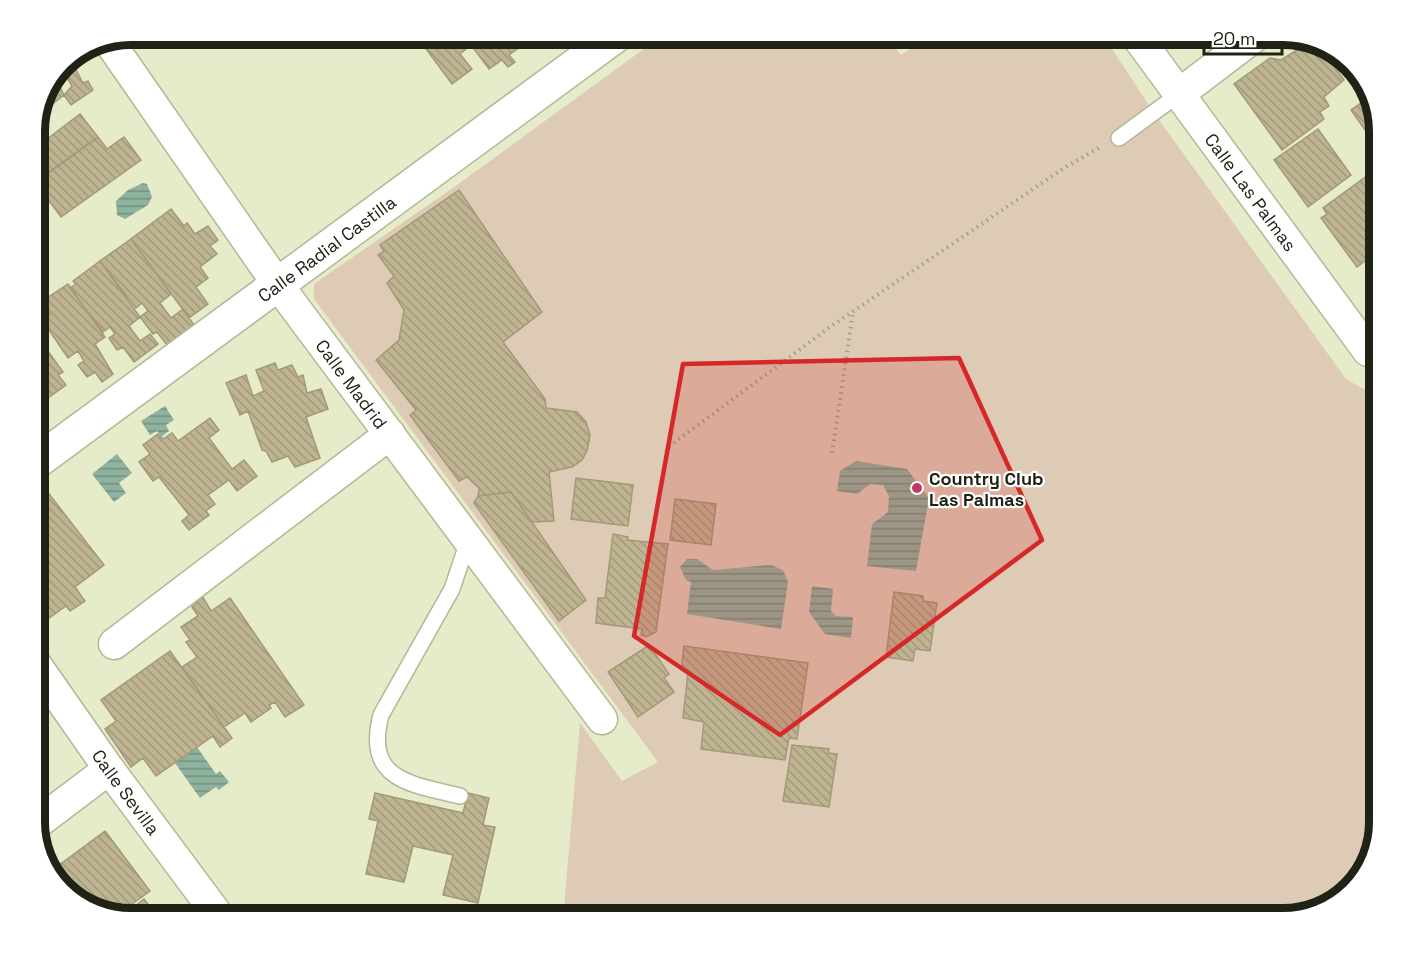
<svg xmlns="http://www.w3.org/2000/svg" width="1414" height="953" font-family="'Space Grotesk',sans-serif">
	<style>
		.grass { fill: #ddcbb6 }
		.water { fill: url(#water-rules) }
		.building { fill: url(#building-back-hatch); stroke: #a29979; stroke-width: 1.5 }
		.lines { fill: none; stroke-linecap: round; stroke-linejoin: round }
		.lane-casing { stroke: #b2b897; stroke-width: 18 }
		.street-casing { stroke: #b2b897; stroke-width: 33 }
		.secondary-casing { stroke: #b2b897; stroke-width: 36 }
		.path { stroke: #9da287; stroke-width: 4; stroke-dasharray: 1.5 4.5; stroke-linecap: butt }
		.lane { stroke: #fff; stroke-width: 15 }
		.street { stroke: #fff; stroke-width: 30 }
		.secondary { stroke: #fff; stroke-width: 33 }
		.marked { fill: #d62828; fill-opacity: 0.2; stroke: #d62828; stroke-width: 4.5; stroke-linejoin: round }
		.poi-dot { fill: #c53766; stroke: #fff; stroke-width: 2 }
		.labels { text-anchor: middle; dominant-baseline: central; stroke-width: 4.5; stroke-linejoin: round; paint-order: stroke }
		.street-label { font-size: 18px; fill: #202215; stroke: #fff }
		.poi-label { font-size: 18px; font-weight: bold; fill: #202215; stroke: #fff; text-anchor: start }
		.rim { fill: none; stroke: #202215; stroke-width: 8 }
	</style>
	<defs>
		<pattern id="water-rules" width="6" height="5" patternUnits="userSpaceOnUse" patternTransform="scale(1.5)"><rect width="6" height="5" fill="#8eb29e"/><path d="M0 2.5h6" fill="none" stroke="#749080"/></pattern>
		<pattern id="building-back-hatch" width="6" height="6" patternUnits="userSpaceOnUse" patternTransform="scale(1.5)"><rect width="6" height="6" fill="#beb491"/><path d="M-1 5l2 2M0 0l6 6M5-1l2 2" fill="none" stroke="#a39a7c"/></pattern>
	</defs>
	<rect width="100%" height="100%" fill="#e6ecca"/>
	<!-- grass -->
	<path class="grass" d="M 663,35 L 885,35 L 901,55 L 931,35 L 1103,35 L 1154,113 L 1346,379 L 1367,391 L 1379,383 L 1379,822 L 1363,876 L 1326,908 L 1283,918 L 563,918 L 580,723 L 622,781 L 658,762 L 314,299 L 314,284 L 457,185 Z"/>
	<!-- water -->
	<path class="water" d="M 143,183 L 147,184 L 152,197 L 148,205 L 125,219 L 117,215 L 116,201 L 128,190 Z
		M 165,406 L 174,420 L 166,425 L 169,431 L 161,437 L 157,431 L 150,435 L 141,421 Z
		M 117,454 L 132,473 L 119,483 L 126,493 L 114,502 L 92,474 Z
		M 856,461 L 907,469 L 929,498 L 916,571 L 867,566 L 872,524 L 888,512 L 889,496 L 883,485 L 870,484 L 857,494 L 837,491 L 840,471 Z
		M 687,559 L 697,559 L 713,570 L 771,565 L 783,570 L 788,582 L 781,629 L 687,614 L 691,582 L 686,580 L 680,567 Z
		M 812,586 L 833,589 L 831,611 L 836,616 L 853,617 L 851,638 L 825,634 L 809,612 Z
		M 197,747 L 216,774 L 220,771 L 229,782 L 219,790 L 216,787 L 200,798 L 175,763 Z"/>
	<!-- building -->
	<path class="building" d="M 415,34 L 463,34 L 471,45 L 460,54 L 472,69 L 452,84 Z
		M 463,34 L 486,34 L 471,45 Z
		M 486,34 L 510,34 L 520,47 L 509,55 L 515,62 L 508,67 L 502,60 L 489,69 L 471,45 Z
		M 1305,45 L 1317,57 L 1324,53 L 1344,80 L 1324,97 L 1329,106 L 1320,112 L 1324,119 L 1282,150 L 1234,84 L 1270,58 L 1281,60 Z
		M 74,66 L 83,83 L 88,81 L 93,90 L 71,105 L 64,95 L 72,86 L 63,71 Z
		M 56,79 L 64,95 L 40,114 Z
		M 1371,96 L 1379,131 L 1379,150 L 1351,110 Z
		M 80,114 L 98,137 L 35,183 L 35,148 Z
		M 1318,129 L 1351,175 L 1308,207 L 1274,160 Z
		M 98,137 L 107,149 L 124,137 L 141,160 L 61,217 L 35,182 Z
		M 1379,167 L 1379,255 L 1377,252 L 1357,267 L 1321,218 L 1327,214 L 1323,208 Z
		M 459,190 L 542,312 L 503,342 L 545,399 L 546,408 L 577,412 L 586,422 L 590,435 L 587,451 L 582,460 L 572,467 L 549,472 L 554,521 L 532,522 L 511,492 L 478,496 L 479,488 L 467,477 L 459,481 L 410,415 L 416,410 L 376,360 L 399,340 L 404,310 L 387,283 L 394,276 L 378,255 L 384,251 L 380,245 Z
		M 171,209 L 184,226 L 187,223 L 195,234 L 208,226 L 218,240 L 210,246 L 217,254 L 200,267 L 208,278 L 196,287 L 208,304 L 189,318 L 131,239 Z
		M 131,239 L 171,294 L 160,303 L 171,318 L 183,309 L 194,325 L 167,345 L 157,332 L 153,334 L 140,317 L 148,311 L 142,303 L 136,308 L 100,261 Z
		M 100,261 L 140,317 L 129,326 L 140,341 L 150,334 L 158,344 L 134,362 L 123,347 L 117,350 L 109,338 L 115,334 L 110,327 L 103,332 L 70,288 L 76,284 L 73,281 Z
		M 68,284 L 105,337 L 95,344 L 113,374 L 102,382 L 95,372 L 87,377 L 78,365 L 84,361 L 78,351 L 68,358 L 42,320 L 50,314 L 41,302 Z
		M 37,323 L 46,336 L 40,340 L 63,372 L 58,375 L 66,385 L 35,407 L 35,325 Z
		M 275,363 L 278,370 L 292,365 L 298,377 L 303,375 L 307,393 L 321,389 L 328,409 L 306,417 L 320,458 L 295,467 L 288,456 L 272,462 L 266,451 L 262,450 L 248,411 L 240,415 L 226,383 L 246,375 L 253,396 L 264,391 L 256,370 Z
		M 210,418 L 219,430 L 209,438 L 232,469 L 244,460 L 257,476 L 237,491 L 229,480 L 208,495 L 215,504 L 206,511 L 209,515 L 189,530 L 182,521 L 189,515 L 159,477 L 153,481 L 139,462 L 150,454 L 143,445 L 158,434 L 163,439 L 172,433 L 178,441 Z
		M 576,478 L 633,485 L 628,526 L 571,519 Z
		M 46,490 L 104,565 L 75,587 L 85,601 L 70,611 L 66,606 L 45,621 L 35,607 L 35,498 Z
		M 511,492 L 586,600 L 559,621 L 474,503 L 478,496 Z
		M 675,499 L 716,504 L 711,545 L 670,540 Z
		M 613,534 L 628,537 L 627,540 L 668,544 L 656,632 L 646,637 L 641,635 L 642,629 L 596,623 L 598,598 L 605,598 Z
		M 894,592 L 923,596 L 923,601 L 937,603 L 930,651 L 915,649 L 913,661 L 886,657 Z
		M 202,596 L 211,611 L 230,598 L 304,705 L 285,717 L 275,702 L 269,705 L 271,708 L 251,722 L 245,713 L 224,727 L 182,667 L 197,657 L 186,642 L 190,640 L 181,627 L 198,616 L 192,607 Z
		M 649,645 L 669,674 L 664,678 L 674,692 L 638,717 L 608,672 Z
		M 684,646 L 808,663 L 797,739 L 789,738 L 785,760 L 701,749 L 704,722 L 683,718 L 688,672 L 681,670 Z
		M 170,651 L 232,738 L 220,747 L 213,736 L 156,776 L 143,758 L 131,767 L 105,729 L 116,721 L 101,700 Z
		M 792,745 L 829,749 L 828,753 L 837,754 L 829,807 L 783,801 Z
		M 375,793 L 463,813 L 468,793 L 489,798 L 483,825 L 495,827 L 478,903 L 443,895 L 453,855 L 413,846 L 404,882 L 366,874 L 378,821 L 369,819 Z
		M 105,831 L 150,891 L 118,914 L 78,902 L 82,899 L 58,866 Z
		M 55,862 L 82,899 L 78,902 L 47,870 Z
		M 144,899 L 159,918 L 135,918 L 129,911 Z"/>
	<g class="lines">
		<!-- lane casing -->
		<g class="lane-casing">
			<path id="lane" d="M 1119,138 L 1179,94
				M 460,796 C 410,784 364,780 381,715 L 452,589 L 468,541"/>
		</g>
		<!-- street casing -->
		<g class="street-casing">
			<g id="street">
				<path id="s1" d="M 1135,34 L 1368,351"/>
				<path id="s2" d="M 110,43 L 278,285 L 602,719"/>
				<path d="M 1179,94 L 1258,34"/>
				<path d="M 114,644 L 390,434"/>
				<path id="s3" d="M 35,663 L 109,769 L 220,918"/>
				<path d="M 35,825 L 109,769"/>
			</g>
		</g>
		<!-- secondary casing -->
		<g class="secondary-casing">
			<g id="secondary">
				<path id="s4" d="M 35,463 L 618,34"/>
			</g>
		</g>
		<!-- path -->
		<path class="path" d="M 832,453 L 853,312
			M 659,499 L 667,448 L 830,327 L 1064,168 L 1102,146"/>
		<!-- lane -->
		<use href="#lane" class="lane"/>
		<!-- street -->
		<use href="#street" class="street"/>
		<!-- secondary -->
		<use href="#secondary" class="secondary"/>
	</g>
	<!-- marked area -->
	<path class="marked" d="M 959,358 L 1042,540 L 780,735 L 634,636 L 683,364 Z"/>
	<!-- markers -->
	<circle class="poi-dot" cx="917" cy="488" r="6"/>
	<g class="labels">
		<!-- street labels -->
		<g class="street-label">
			<text stroke="none"><textPath href="#s1" startOffset="196">Calle Las Palmas</textPath></text>
			<text stroke="none"><textPath href="#s4" startOffset="362">Calle Radial Castilla</textPath></text>
			<text stroke="none"><textPath href="#s2" startOffset="418">Calle Madrid</textPath></text>
			<text stroke="none"><textPath href="#s3" startOffset="158">Calle Sevilla</textPath></text>
		</g>
		<!-- poi labels -->
		<g class="poi-label">
			<text x="929" y="478">Country Club<tspan x="929" dy="21">Las Palmas</tspan></text>
		</g>
	</g>
	<!-- crop -->
	<path d="M0 0H1414V953H0ZM131 45H1283A86 86 0 0 1 1369 131V822A86 86 0 0 1 1283 908H131A86 86 0 0 1 45 822V131A86 86 0 0 1 131 45Z" fill="#fff" fill-rule="evenodd"/>
	<path class="rim" d="M131 45H1283A86 86 0 0 1 1369 131V822A86 86 0 0 1 1283 908H131A86 86 0 0 1 45 822V131A86 86 0 0 1 131 45Z"/>
	<!-- scale -->
	<path d="M1204 45v9h78v-9" fill="none" stroke="#202215" stroke-width="3"/>
	<text x="1213" y="45" font-size="18" fill="#202215" stroke="#ffffff" stroke-width="4.5" paint-order="stroke">20 m</text>
</svg>
